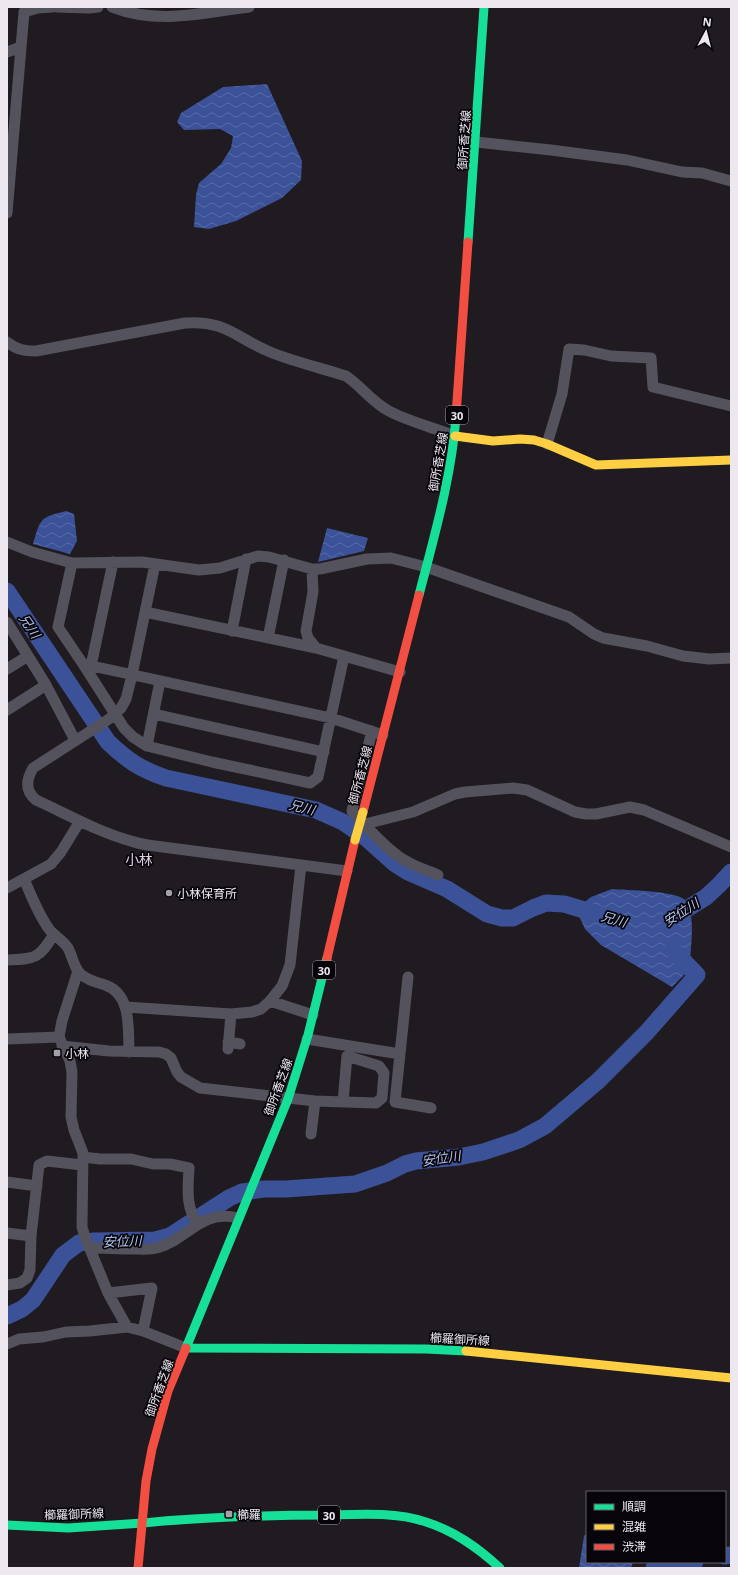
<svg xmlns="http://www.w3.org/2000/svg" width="738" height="1575" font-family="'Open Sans','Noto Sans JP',sans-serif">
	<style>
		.water { fill: url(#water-waves) }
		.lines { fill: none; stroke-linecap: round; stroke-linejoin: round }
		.river { stroke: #3b5298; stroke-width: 17 }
		.street { stroke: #54525d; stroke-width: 11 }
		.fast { stroke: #16e098; stroke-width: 9 }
		.slow { stroke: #ffcf43; stroke-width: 9 }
		.jam { stroke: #f24e42; stroke-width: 9 }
		.slow-bridge { stroke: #ffcf43; stroke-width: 9 }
		.poi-dot { fill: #a59fa8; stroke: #08050a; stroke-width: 1.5 }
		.labels { text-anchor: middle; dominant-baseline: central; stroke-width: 3.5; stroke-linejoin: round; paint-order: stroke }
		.shield { fill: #08050a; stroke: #a8a3ab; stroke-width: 1 }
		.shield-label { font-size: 11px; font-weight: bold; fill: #ede7f0 }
		.street-label { font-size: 12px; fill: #ede7f0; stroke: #08050a }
		.poi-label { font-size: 12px; fill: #ede7f0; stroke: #08050a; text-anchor: start }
		.water-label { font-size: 13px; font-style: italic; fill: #b2c4ee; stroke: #08050a }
		.quarter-label { font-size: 14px; fill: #dfd2e4; stroke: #08050a }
	</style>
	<defs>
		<pattern id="water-waves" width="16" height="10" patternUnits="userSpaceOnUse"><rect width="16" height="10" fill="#3b5298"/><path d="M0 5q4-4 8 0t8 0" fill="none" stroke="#586ba7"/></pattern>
	</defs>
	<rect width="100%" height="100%" fill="#201a21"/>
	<!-- water -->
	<path class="water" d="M 267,84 L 302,161 L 301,180 L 282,198 L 236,221 L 209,229 L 194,227 L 196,195 L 199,183 L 221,164 L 231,148 L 233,136 L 220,129 L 184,130 L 177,122 L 181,113 L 223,87 Z
		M 66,511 L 74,514 L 77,541 L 70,554 L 33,544 C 41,517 40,518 66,511 Z
		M 327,528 L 368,538 L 364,551 L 318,562 Z
		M 612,889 C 626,890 677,891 685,900 C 697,915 690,952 689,970 L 672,987 L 601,945 L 585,929 L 579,916 L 581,905 L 591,897 Z
		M 587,1533 L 587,1562 L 633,1562 L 631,1568 L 579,1568 L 584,1536 Z"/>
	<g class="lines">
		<!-- river -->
		<path class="river" d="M 7,591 L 108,742 C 128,761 140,769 166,778 L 316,810 L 343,822 L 366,838 L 394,863 L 408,872 L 447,889 L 487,914 L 502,918 L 513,918 L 533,908 L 546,903 L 564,904 L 601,915
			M 669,920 L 706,897 L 719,885 L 731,872
			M 7,1316 L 22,1309 L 33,1300 L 63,1255 L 79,1243 L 94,1241 L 155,1240 L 170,1236 L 229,1198 L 242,1192 L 264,1189 L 286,1189 L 355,1184 L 387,1173 L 405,1164 L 416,1161 L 459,1157 L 483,1152 L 519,1140 L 545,1126 L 598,1081 L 647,1032 L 697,975 L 673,950
			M 725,1556 L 731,1555
			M 654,1568 L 678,1566 L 695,1562"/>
		<!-- street -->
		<path class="street" d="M 56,7 L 89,8 L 98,7
			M 112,7 C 159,25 200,13 249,7
			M 7,52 L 21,47
			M 476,142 L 551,150 L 627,160 L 682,172 L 702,173 L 731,181
			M 7,213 L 24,12 L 38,8 L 52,7
			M 7,342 C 17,350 25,351 36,351 L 185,323 C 226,320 236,338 270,352 C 295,362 321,368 346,376 C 361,386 372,402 389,411 C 407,421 435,428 455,436
			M 547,444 L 562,394 L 569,349 L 584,350 L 611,356 L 651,358 L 653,387 L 731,406
			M 7,542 L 32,552 L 72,563 L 142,562 L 199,570 L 220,568 L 258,556 L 269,557 L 312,569 L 320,569 L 367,559 L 391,558 L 426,567 L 569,617 L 594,634 L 603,638 L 647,646 L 683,656 L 709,659 L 731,658
			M 72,563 L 58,627 L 83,664 L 331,718 L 383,735
			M 155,564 L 132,675 L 126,699 L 121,708 L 109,719 L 33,768 C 26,780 25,791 36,800 C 67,814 98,832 131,841 C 139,844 147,845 155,846 L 347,871
			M 312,569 L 313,592 L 306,631 L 308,638 L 316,648
			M 145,612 L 316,648 L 400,672
			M 7,622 L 46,685 L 75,740
			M 232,631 L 246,559
			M 268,638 L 284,560
			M 83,664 L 124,728 L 133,737 L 147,746
			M 91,666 L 113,562
			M 7,669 L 28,656
			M 160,681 L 147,746 L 212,762 L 310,783 L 318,777 L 344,656
			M 7,710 L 46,685
			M 154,714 L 324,752
			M 372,731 L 352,811 C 367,827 383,846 401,858 C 413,866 426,870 438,875
			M 365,824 L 413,812 L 455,794 L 465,792 L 513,788 L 527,790 L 575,812 L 586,814 L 596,814 L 630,807 L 644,810 L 731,847
			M 24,879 C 31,895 38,914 49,929 C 54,936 63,940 68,948 C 72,955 73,964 78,971 C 84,979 95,982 105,985 C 132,994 128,1029 129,1052
			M 7,888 L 51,864 L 61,852 L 80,821
			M 7,960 C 35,959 39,959 54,934
			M 78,971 L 62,1021 L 59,1037 L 70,1061 L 72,1072 L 71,1117 L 74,1130 L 83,1153 L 82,1227 L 85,1237 L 108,1293 L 127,1327
			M 408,977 L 395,1102 L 431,1108
			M 270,1001 L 313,1015
			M 126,1007 L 231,1014 L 252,1012 L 261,1009 L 270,1001 L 282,986 L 290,965 L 301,865
			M 7,1039 L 59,1037
			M 307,1039 L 400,1054
			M 228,1042 L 240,1044
			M 62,1046 L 109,1051 L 159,1052 L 166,1054 L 171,1058 L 177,1072 L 181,1077 L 200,1088 L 315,1101 L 376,1103 L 382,1098 L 384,1073 L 379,1066 L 347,1056 L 343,1102
			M 228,1049 L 231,1014
			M 311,1134 L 315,1101
			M 83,1157 L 100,1159 L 131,1159 L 153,1164 L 170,1164 L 189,1168 C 188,1187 185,1210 199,1224
			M 7,1182 L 37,1186
			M 7,1233 L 31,1236
			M 90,1248 C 104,1248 119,1249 133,1249 C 141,1249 150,1250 157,1248 C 189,1239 200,1209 238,1218
			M 7,1285 L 20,1283 L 27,1278 L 30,1270 L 31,1236 L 39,1165 L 47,1161 L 82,1165
			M 108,1293 L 152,1288 L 143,1331
			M 7,1344 L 19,1339 L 43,1337 L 66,1332 L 90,1331 L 127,1327 L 143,1331 L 186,1348"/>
		<!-- fast -->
		<path class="fast" d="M 468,242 L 484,7
			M 419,595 C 434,537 452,476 456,416
			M 186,1348 L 426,1349 L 466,1351
			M 186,1348 L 288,1099 L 308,1035 L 327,958
			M 143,1523 C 205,1517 268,1515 330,1515 C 362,1514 396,1512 426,1522 C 455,1531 478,1548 500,1568
			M 7,1525 L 68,1528 L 143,1523"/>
		<!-- slow -->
		<path class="slow" d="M 455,436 L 493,441 L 520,439 L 534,440 L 547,444 L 596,465 L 731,460
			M 466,1351 L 731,1378"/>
		<!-- jam -->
		<path class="jam" d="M 456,416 L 468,242
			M 363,812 L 419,595
			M 327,958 L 355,840
			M 138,1568 L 146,1481 L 152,1449 L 168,1391 L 186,1348"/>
		<!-- slow-bridge -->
		<path class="slow-bridge" d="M 355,840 L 363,812"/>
	</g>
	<!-- markers -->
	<g class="poi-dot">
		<circle cx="169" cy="893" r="4"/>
		<rect x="53" y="1049" width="8" height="8" rx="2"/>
		<rect x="225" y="1510" width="8" height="8" rx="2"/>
	</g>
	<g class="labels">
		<!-- shield labels -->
		<g class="shield">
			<rect x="446" y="406" width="22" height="18" rx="3"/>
			<rect x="313" y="961" width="22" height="18" rx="3"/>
			<rect x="318" y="1506" width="22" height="18" rx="3"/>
		</g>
		<g class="shield-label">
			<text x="457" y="415">30</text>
			<text x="324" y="970">30</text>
			<text x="329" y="1515">30</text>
		</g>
		<!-- street labels -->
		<g class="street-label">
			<text transform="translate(464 140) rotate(-86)">御所香芝線</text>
			<text transform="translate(438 462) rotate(-80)">御所香芝線</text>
			<text transform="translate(360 775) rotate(-75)">御所香芝線</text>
			<text transform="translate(278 1087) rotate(-70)">御所香芝線</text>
			<text transform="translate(460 1339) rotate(3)">櫛羅御所線</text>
			<text transform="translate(159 1388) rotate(-70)">御所香芝線</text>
			<text transform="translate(74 1514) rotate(-2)">櫛羅御所線</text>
		</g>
		<!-- poi labels -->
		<g class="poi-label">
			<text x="177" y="893">小林保育所</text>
			<text x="65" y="1053">小林</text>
			<text x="237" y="1514">櫛羅</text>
		</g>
		<!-- water labels -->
		<g class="water-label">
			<text transform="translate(30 626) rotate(56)">兄川</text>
			<text transform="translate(302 807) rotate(14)">兄川</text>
			<text transform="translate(681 912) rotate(-33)">安位川</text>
			<text transform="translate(614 919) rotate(16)">兄川</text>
			<text transform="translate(441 1158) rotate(-8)">安位川</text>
			<text transform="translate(122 1241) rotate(-2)">安位川</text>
		</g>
		<!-- quarter labels -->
		<g class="quarter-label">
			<text x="139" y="859">小林</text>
		</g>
	</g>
	<!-- border -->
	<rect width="738" height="1575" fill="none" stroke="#ede7f0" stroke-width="16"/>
	<!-- legend -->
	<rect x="586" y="1491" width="140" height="72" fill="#08050a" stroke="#645f66"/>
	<rect x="594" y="1504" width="20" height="6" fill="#16e098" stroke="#645f66"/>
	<text x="622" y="1511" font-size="12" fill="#ede7f0">順調</text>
	<rect x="594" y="1524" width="20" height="6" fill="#ffcf43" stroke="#645f66"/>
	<text x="622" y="1531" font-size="12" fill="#ede7f0">混雑</text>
	<rect x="594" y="1544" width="20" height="6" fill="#f24e42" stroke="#645f66"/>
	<text x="622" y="1551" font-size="12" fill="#ede7f0">渋滞</text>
	<!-- north arrow -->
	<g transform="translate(706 32) rotate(7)" stroke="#08050a" stroke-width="3" paint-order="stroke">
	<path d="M0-3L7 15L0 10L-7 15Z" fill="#ede7f0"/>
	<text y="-6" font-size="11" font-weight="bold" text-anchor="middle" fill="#ede7f0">N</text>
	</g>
</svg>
